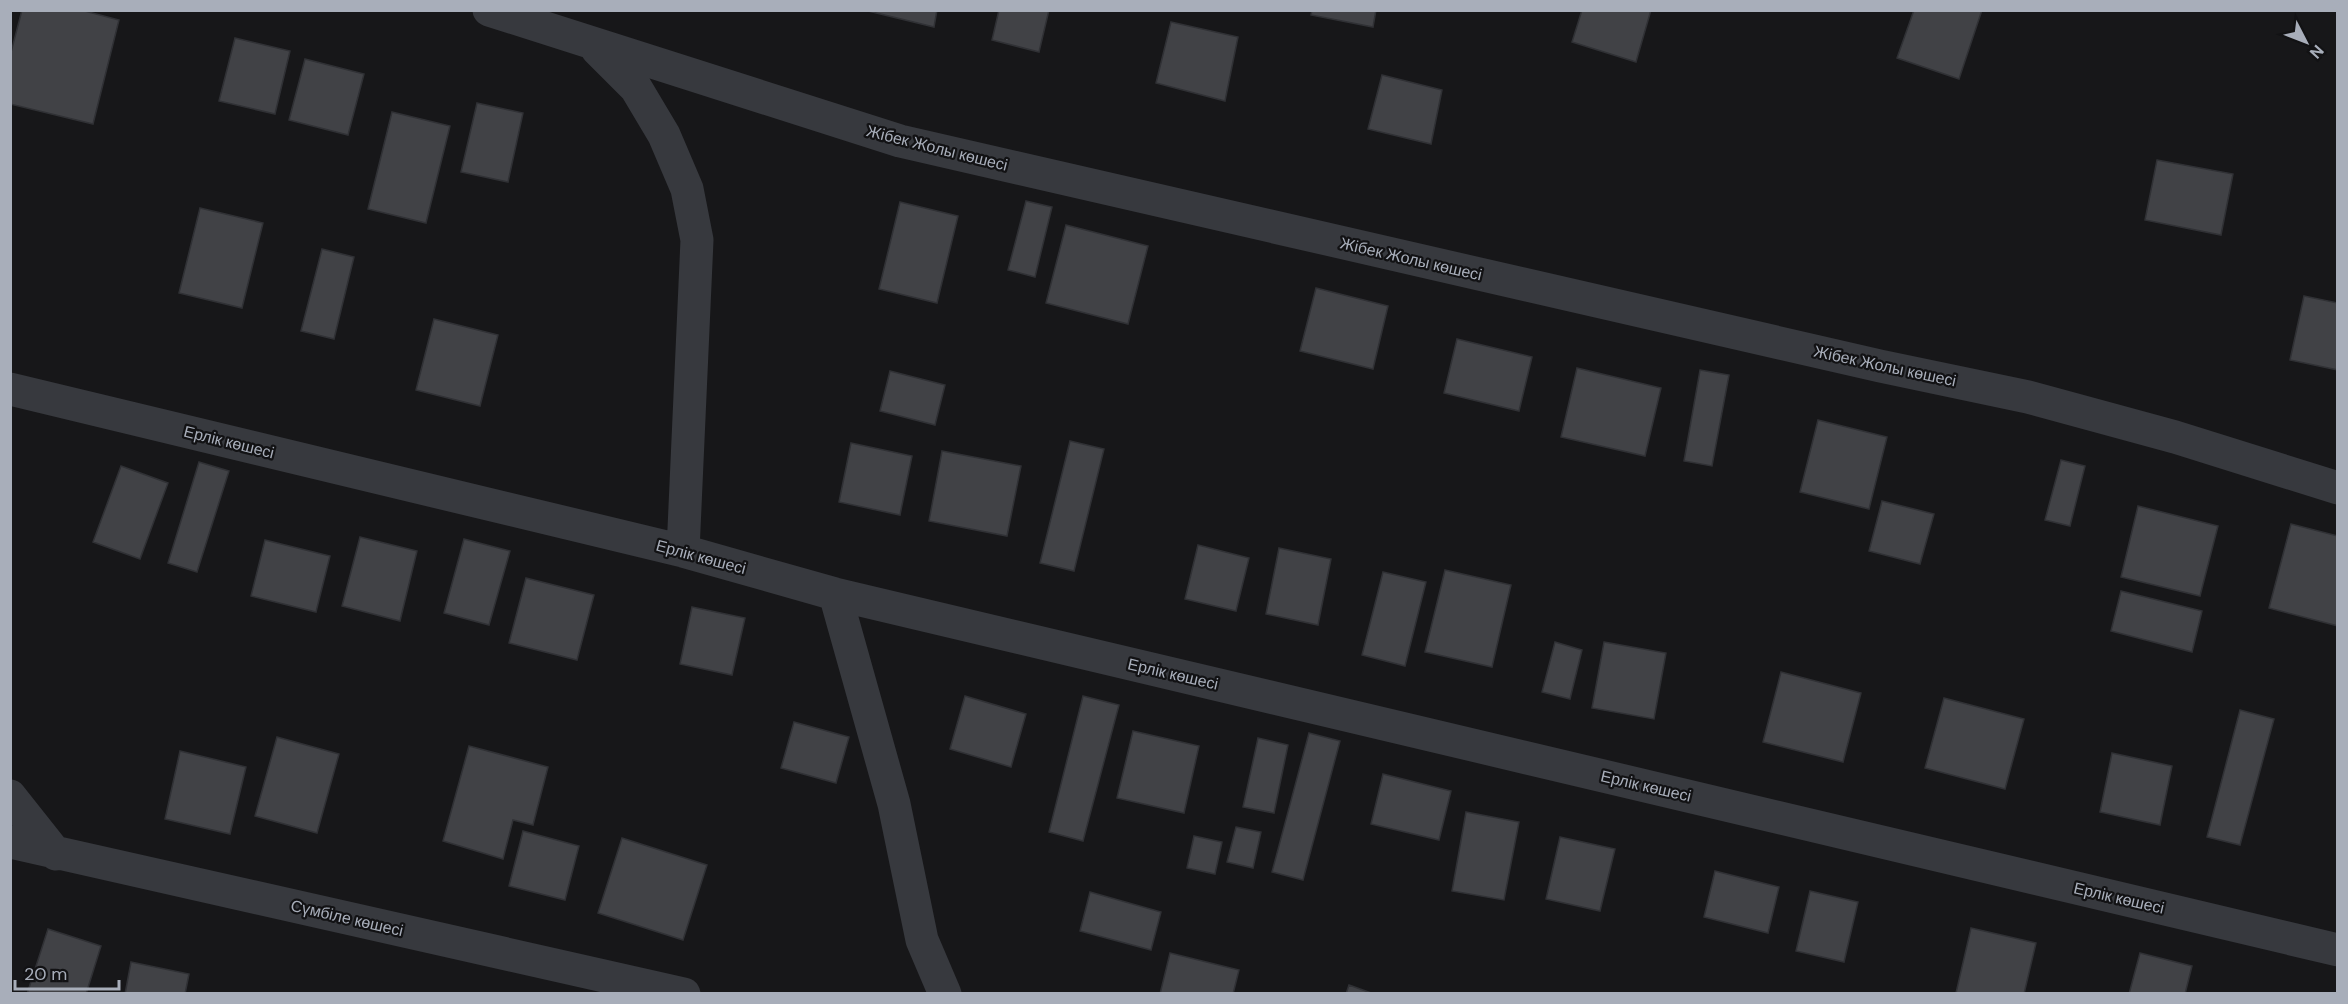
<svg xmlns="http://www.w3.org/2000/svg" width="2348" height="1004" font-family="'DM Sans',sans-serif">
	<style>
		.building { fill: #414246; stroke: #303135; stroke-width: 1.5 }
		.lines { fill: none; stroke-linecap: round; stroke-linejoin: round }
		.minor { stroke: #37393e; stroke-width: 33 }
		.labels { text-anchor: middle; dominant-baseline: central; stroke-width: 4.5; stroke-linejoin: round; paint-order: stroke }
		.street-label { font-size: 16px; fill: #a8aeba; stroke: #121214 }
	</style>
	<rect width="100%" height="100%" fill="#171719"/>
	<!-- building -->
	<path class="building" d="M 22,10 L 81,10 L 119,20 L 93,124 L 10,104 L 10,56 Z
		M 864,10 L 937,10 L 934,27 Z
		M 999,10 L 1049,10 L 1039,52 L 992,40 Z
		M 1312,10 L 1376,10 L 1373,27 L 1311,15 Z
		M 1582,10 L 1651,10 L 1636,62 L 1572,42 Z
		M 1914,10 L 1982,10 L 1959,79 L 1897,58 Z
		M 1171,22 L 1238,37 L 1225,101 L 1156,83 Z
		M 235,38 L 290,51 L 275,114 L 219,101 Z
		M 305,59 L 364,74 L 348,135 L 289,120 Z
		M 1382,75 L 1442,90 L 1431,144 L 1368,129 Z
		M 477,103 L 523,113 L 508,182 L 461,172 Z
		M 392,112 L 450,126 L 426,223 L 368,209 Z
		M 2157,160 L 2233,174 L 2221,235 L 2145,220 Z
		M 1026,201 L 1052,207 L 1035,277 L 1008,270 Z
		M 900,202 L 958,216 L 937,303 L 879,289 Z
		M 200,208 L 263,223 L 242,308 L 179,293 Z
		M 1066,225 L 1148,246 L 1128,324 L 1046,303 Z
		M 322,249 L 354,257 L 334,339 L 301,331 Z
		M 1316,288 L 1388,306 L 1373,369 L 1300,351 Z
		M 2304,296 L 2338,303 L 2338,370 L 2290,360 Z
		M 434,319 L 498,335 L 480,406 L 416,390 Z
		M 1457,339 L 1532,357 L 1519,411 L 1444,393 Z
		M 1577,368 L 1661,388 L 1645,456 L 1561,437 Z
		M 1700,370 L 1729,375 L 1712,466 L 1684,461 Z
		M 890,371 L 945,385 L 935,425 L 880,411 Z
		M 1818,420 L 1887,437 L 1869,509 L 1800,492 Z
		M 1070,441 L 1104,449 L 1074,571 L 1040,563 Z
		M 851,443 L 912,456 L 900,515 L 839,502 Z
		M 942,451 L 1021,466 L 1007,536 L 929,521 Z
		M 2061,460 L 2085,466 L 2070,526 L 2045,520 Z
		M 199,462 L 229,471 L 197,572 L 168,563 Z
		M 121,466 L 168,483 L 140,559 L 93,542 Z
		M 1882,501 L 1934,514 L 1920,564 L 1869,551 Z
		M 2138,506 L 2218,526 L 2200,596 L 2121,577 Z
		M 2291,524 L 2338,536 L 2338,626 L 2269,608 Z
		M 360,537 L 417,551 L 400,621 L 342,606 Z
		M 464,539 L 510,551 L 489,625 L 444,613 Z
		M 265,540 L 330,556 L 316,612 L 251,596 Z
		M 1198,545 L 1249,558 L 1236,611 L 1185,599 Z
		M 1279,548 L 1331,559 L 1318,625 L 1266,614 Z
		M 1445,570 L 1511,585 L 1492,667 L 1425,652 Z
		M 1383,572 L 1426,582 L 1405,666 L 1362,655 Z
		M 526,578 L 594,595 L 577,660 L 509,643 Z
		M 2121,591 L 2202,611 L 2192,652 L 2111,631 Z
		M 692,607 L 745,618 L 732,675 L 680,664 Z
		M 1555,642 L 1582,650 L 1570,699 L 1542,692 Z
		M 1604,642 L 1666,653 L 1654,719 L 1592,708 Z
		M 1781,672 L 1861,693 L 1843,762 L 1763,742 Z
		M 965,696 L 1026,714 L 1011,767 L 950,749 Z
		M 1083,696 L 1119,705 L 1083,841 L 1049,832 Z
		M 1944,698 L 2024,719 L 2005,789 L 1925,768 Z
		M 2240,710 L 2274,719 L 2240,845 L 2207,837 Z
		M 794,722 L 849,737 L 836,783 L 781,768 Z
		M 1133,731 L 1199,746 L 1184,813 L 1117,798 Z
		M 1309,733 L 1340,741 L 1303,880 L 1272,872 Z
		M 277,737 L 339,754 L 317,833 L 255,816 Z
		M 1258,738 L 1288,745 L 1274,813 L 1243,807 Z
		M 469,746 L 548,767 L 533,825 L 513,820 L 503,859 L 443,841 Z
		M 180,751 L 246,767 L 230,834 L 165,819 Z
		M 2112,753 L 2172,766 L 2160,825 L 2100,812 Z
		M 1383,774 L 1451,791 L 1439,840 L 1371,824 Z
		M 1466,812 L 1519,822 L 1504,900 L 1452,891 Z
		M 1236,827 L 1261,832 L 1253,868 L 1227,862 Z
		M 523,831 L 579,846 L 565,900 L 509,886 Z
		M 1194,836 L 1222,842 L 1215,874 L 1187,868 Z
		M 1560,837 L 1615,849 L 1600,911 L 1546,899 Z
		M 622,838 L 707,865 L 683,940 L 598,913 Z
		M 1715,871 L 1779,887 L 1768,933 L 1704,917 Z
		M 1810,891 L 1858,902 L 1844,962 L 1796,951 Z
		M 1090,892 L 1161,912 L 1151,950 L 1080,931 Z
		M 1971,928 L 2036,943 L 2024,994 L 1956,993 Z
		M 48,929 L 101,946 L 86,994 L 27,994 Z
		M 1170,953 L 1239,970 L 1233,994 L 1160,994 Z
		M 2140,953 L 2192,966 L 2185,994 L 2129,994 Z
		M 131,962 L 189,974 L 185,994 L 125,994 Z
		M 1349,985 L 1374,994 L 1346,994 Z"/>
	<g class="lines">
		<!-- minor -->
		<path class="minor" d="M 489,10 L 900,141 L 1880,366 L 2028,397 L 2175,437 L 2338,488
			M 597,49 L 636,88 L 664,135 L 687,189 L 697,240 L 683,551
			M 10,389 L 683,551 L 835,594 L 2338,950
			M 835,594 L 894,804 L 922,940 L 945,994
			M 10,796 L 56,854
			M 10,842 L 684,994"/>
	</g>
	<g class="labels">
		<!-- street labels -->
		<g class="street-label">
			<text transform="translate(937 148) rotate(14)">Жібек Жолы көшесі</text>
			<text transform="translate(1411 259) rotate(13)">Жібек Жолы көшесі</text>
			<text transform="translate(1885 366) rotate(12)">Жібек Жолы көшесі</text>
			<text transform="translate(229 442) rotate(14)">Ерлік көшесі</text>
			<text transform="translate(701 557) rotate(15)">Ерлік көшесі</text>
			<text transform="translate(1173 674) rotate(13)">Ерлік көшесі</text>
			<text transform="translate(1646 786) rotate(13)">Ерлік көшесі</text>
			<text transform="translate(2119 898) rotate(13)">Ерлік көшесі</text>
			<text transform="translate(347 918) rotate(13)">Сүмбіле көшесі</text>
		</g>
	</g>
	<!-- border -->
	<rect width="2348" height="1004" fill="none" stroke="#a8aeba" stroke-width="24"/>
	<!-- north arrow -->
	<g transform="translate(2306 42) rotate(132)" stroke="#121214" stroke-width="4.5" paint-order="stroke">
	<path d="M0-4.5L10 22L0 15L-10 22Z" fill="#a8aeba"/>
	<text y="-9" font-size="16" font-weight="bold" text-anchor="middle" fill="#a8aeba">N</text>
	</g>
	<!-- scale -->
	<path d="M15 980v9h104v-9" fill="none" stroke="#a8aeba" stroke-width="3"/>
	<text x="24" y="980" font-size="18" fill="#a8aeba" stroke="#121214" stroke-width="4.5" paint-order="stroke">20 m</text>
</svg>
